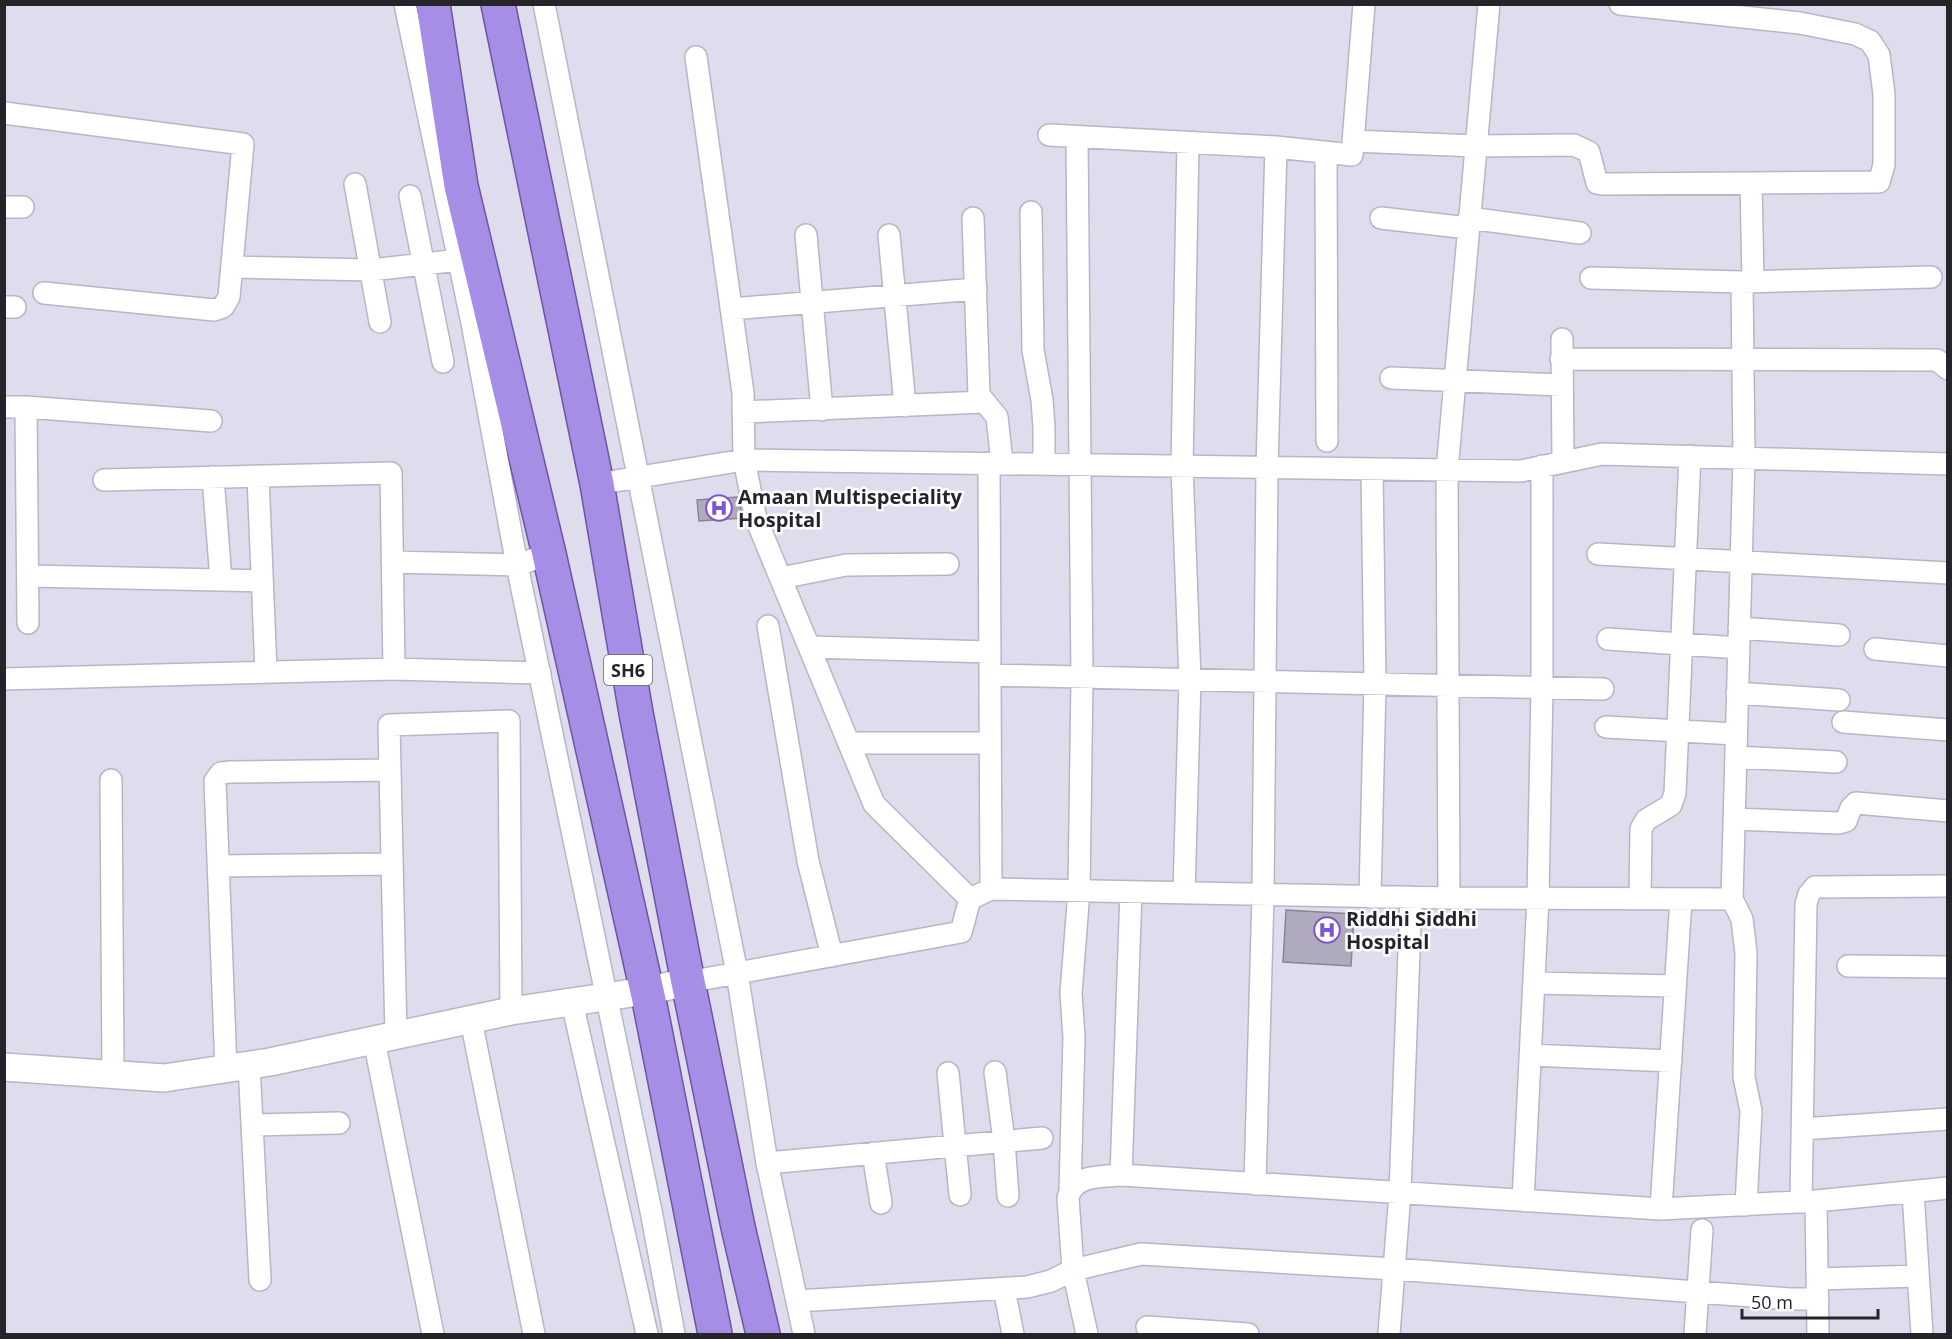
<svg xmlns="http://www.w3.org/2000/svg" width="1952" height="1339" font-family="'Open Sans',sans-serif">
	<style>
		.building { fill: #afabbd; stroke: #888595; stroke-width: 1.5 }
		.lines { fill: none; stroke-linecap: round; stroke-linejoin: round }
		.minor-casing { stroke: #b8b5c6; stroke-width: 24 }
		.tertiary-casing { stroke: #b8b5c6; stroke-width: 30 }
		.trunk-casing { stroke: #6b57a0; stroke-width: 36 }
		.minor { stroke: #fff; stroke-width: 21 }
		.tertiary { stroke: #fff; stroke-width: 27 }
		.trunk { stroke: #a68ee6; stroke-width: 33 }
		.labels { text-anchor: middle; dominant-baseline: central; stroke-width: 5; stroke-linejoin: round; paint-order: stroke }
		.shield { fill: #fff; stroke: #66666a; stroke-width: 1.5 }
		.shield-label { font-size: 18px; font-weight: bold; fill: #25242a }
		.poi-label { font-size: 20px; font-weight: bold; fill: #25242a; stroke: #fff; text-anchor: start }
	</style>
	<rect width="100%" height="100%" fill="#dfdcee"/>
	<!-- building -->
	<path class="building" d="M 738,497 L 743,518 L 699,521 L 697,500 Z
		M 1286,910 L 1354,914 L 1351,966 L 1283,962 Z"/>
	<g class="lines">
		<!-- minor casing -->
		<g class="minor-casing">
			<path id="minor" d="M 405,4 L 472,323 L 517,565 L 651,1211 L 674,1334
				M 544,4 L 737,973 L 767,1163 L 804,1334
				M 696,57 L 743,393 L 744,460 L 756,519 L 874,804 L 970,899
				M 4,113 L 243,144 L 229,297 L 223,307 L 214,310 L 44,293
				M 1049,135 L 1276,147 L 1352,155 L 1364,4
				M 1353,141 L 1475,146 L 1574,145 L 1589,152 L 1597,183 L 1604,184 L 1879,182 L 1884,165 L 1884,94 L 1879,55 L 1870,41 L 1855,34 L 1800,23 L 1620,4
				M 1326,152 L 1327,441
				M 1751,183 L 1753,281
				M 355,184 L 380,322
				M 410,196 L 443,362
				M 4,207 L 23,207
				M 1031,212 L 1033,350 L 1042,400 L 1044,427 L 1044,464
				M 973,218 L 979,395 L 997,417 L 1002,463
				M 1381,218 L 1468,228
				M 1469,218 L 1580,233
				M 806,235 L 822,410
				M 889,235 L 905,406
				M 232,267 L 371,270 L 459,260
				M 1591,278 L 1742,282 L 1931,277
				M 4,307 L 15,307
				M 731,309 L 976,289
				M 1562,339 L 1563,462
				M 1561,359 L 1937,360 L 1948,369
				M 1391,378 L 1561,385
				M 4,407 L 26,407 L 211,421
				M 26,407 L 28,623
				M 743,412 L 984,402
				M 989,463 L 991,889
				M 258,476 L 266,672
				M 597,484 L 744,460 L 1521,471 L 1602,454 L 1948,464
				M 1598,554 L 1948,573
				M 392,562 L 517,565 L 549,554
				M 28,576 L 221,580 L 213,477
				M 781,578 L 846,565 L 948,564
				M 221,580 L 262,581
				M 768,626 L 808,861 L 832,956
				M 1739,628 L 1839,635
				M 1608,639 L 1739,648
				M 809,647 L 990,652
				M 1875,649 L 1948,656
				M 394,669 L 540,673
				M 990,675 L 1603,689
				M 4,679 L 394,669 L 391,473 L 104,480
				M 1737,693 L 1839,700
				M 1843,722 L 1948,730
				M 1606,727 L 1736,734
				M 849,743 L 990,743
				M 1736,757 L 1836,762
				M 111,780 L 113,1075
				M 1734,819 L 1839,823 L 1846,821 L 1851,808 L 1856,803 L 1948,811
				M 219,866 L 392,864
				M 1184,893 L 1190,680 L 1182,466 L 1188,143
				M 1370,897 L 1375,684 L 1372,469
				M 1449,898 L 1447,470 L 1489,4
				M 1640,898 L 1641,829 L 1646,820 L 1671,805 L 1675,793 L 1690,456
				M 1732,899 L 1742,919 L 1746,953 L 1744,1077 L 1751,1111 L 1746,1205
				M 1848,966 L 1948,967
				M 688,982 L 961,932 L 970,899 L 991,889 L 1449,898 L 1732,899 L 1744,457 L 1742,282
				M 1534,983 L 1675,986
				M 572,1002 L 647,1334
				M 471,1020 L 534,1334
				M 396,1036 L 389,725 L 509,721 L 511,1011
				M 374,1040 L 433,1334
				M 1530,1055 L 1671,1061
				M 249,1065 L 260,1280
				M 226,1069 L 215,781 L 221,773 L 230,772 L 390,770
				M 995,1072 L 1004,1141 L 1008,1196
				M 948,1073 L 960,1195
				M 252,1125 L 339,1123
				M 1802,1129 L 1948,1119
				M 873,1153 L 881,1203
				M 767,1163 L 1042,1138
				M 1121,1175 L 1131,892
				M 1255,1184 L 1263,895 L 1267,467 L 1276,147
				M 1070,1190 L 1074,1037 L 1071,993 L 1079,891 L 1082,678 L 1077,137
				M 1913,1192 L 1922,1334
				M 1523,1201 L 1538,898 L 1542,688 L 1542,466
				M 1816,1201 L 1818,1334
				M 1801,1202 L 1806,904 L 1809,894 L 1815,887 L 1948,886
				M 1661,1209 L 1681,899
				M 1817,1279 L 1918,1276
				M 1004,1289 L 1013,1334
				M 797,1301 L 1027,1287 L 1051,1281 L 1073,1270 L 1141,1254 L 1394,1269 L 1790,1299 L 1818,1299
				M 1147,1327 L 1248,1334
				M 1087,1334 L 1073,1270 L 1068,1198 C 1074,1174 1101,1177 1121,1175 L 1661,1209 L 1816,1201 L 1948,1188
				M 1389,1334 L 1400,1193 L 1411,897
				M 1695,1334 L 1702,1230"/>
		</g>
		<!-- tertiary casing -->
		<g class="tertiary-casing">
			<path id="tertiary" d="M 4,1067 L 164,1078 L 270,1062 L 511,1011 L 645,991 L 688,982"/>
		</g>
		<!-- trunk casing -->
		<g class="trunk-casing">
			<path id="trunk" d="M 433,4 L 461,186 L 549,554 L 649,1000 L 715,1334
				M 498,4 L 597,484 L 636,713 L 688,982 L 738,1227 L 763,1334"/>
		</g>
		<!-- minor -->
		<use href="#minor" class="minor"/>
		<!-- tertiary -->
		<use href="#tertiary" class="tertiary"/>
		<!-- trunk -->
		<use href="#trunk" class="trunk"/>
	</g>
	<!-- icons -->
	<defs>
		<g id="hospital-ring" transform="scale(1.35)"><circle r="9.5" fill="#fff" stroke="#7d57d0" stroke-width="1.5"/><path d="M-5-5h3v3.5h4V-5h3V5h-3V1.5h-4V5h-3Z" fill="#7d57d0"/></g>
	</defs>
	<g fill-rule="evenodd">
		<use href="#hospital-ring" x="719" y="508"/>
		<use href="#hospital-ring" x="1327" y="930"/>
	</g>
	<g class="labels">
		<!-- shield labels -->
		<rect class="shield" x="604" y="655" width="48" height="30" rx="4.5"/>
		<g class="shield-label">
			<text x="628" y="670">SH6</text>
		</g>
		<!-- poi labels -->
		<g class="poi-label">
			<text x="738" y="496">Amaan Multispeciality<tspan x="738" dy="23">Hospital</tspan></text>
			<text x="1346" y="918">Riddhi Siddhi<tspan x="1346" dy="23">Hospital</tspan></text>
		</g>
	</g>
	<!-- border -->
	<rect width="1952" height="1339" fill="none" stroke="#25242a" stroke-width="12"/>
	<!-- scale -->
	<path d="M1742 1309v9h136v-9" fill="none" stroke="#25242a" stroke-width="3"/>
	<text x="1751" y="1309" font-size="18" fill="#25242a" stroke="#ffffff" stroke-width="4.5" paint-order="stroke">50 m</text>
</svg>
